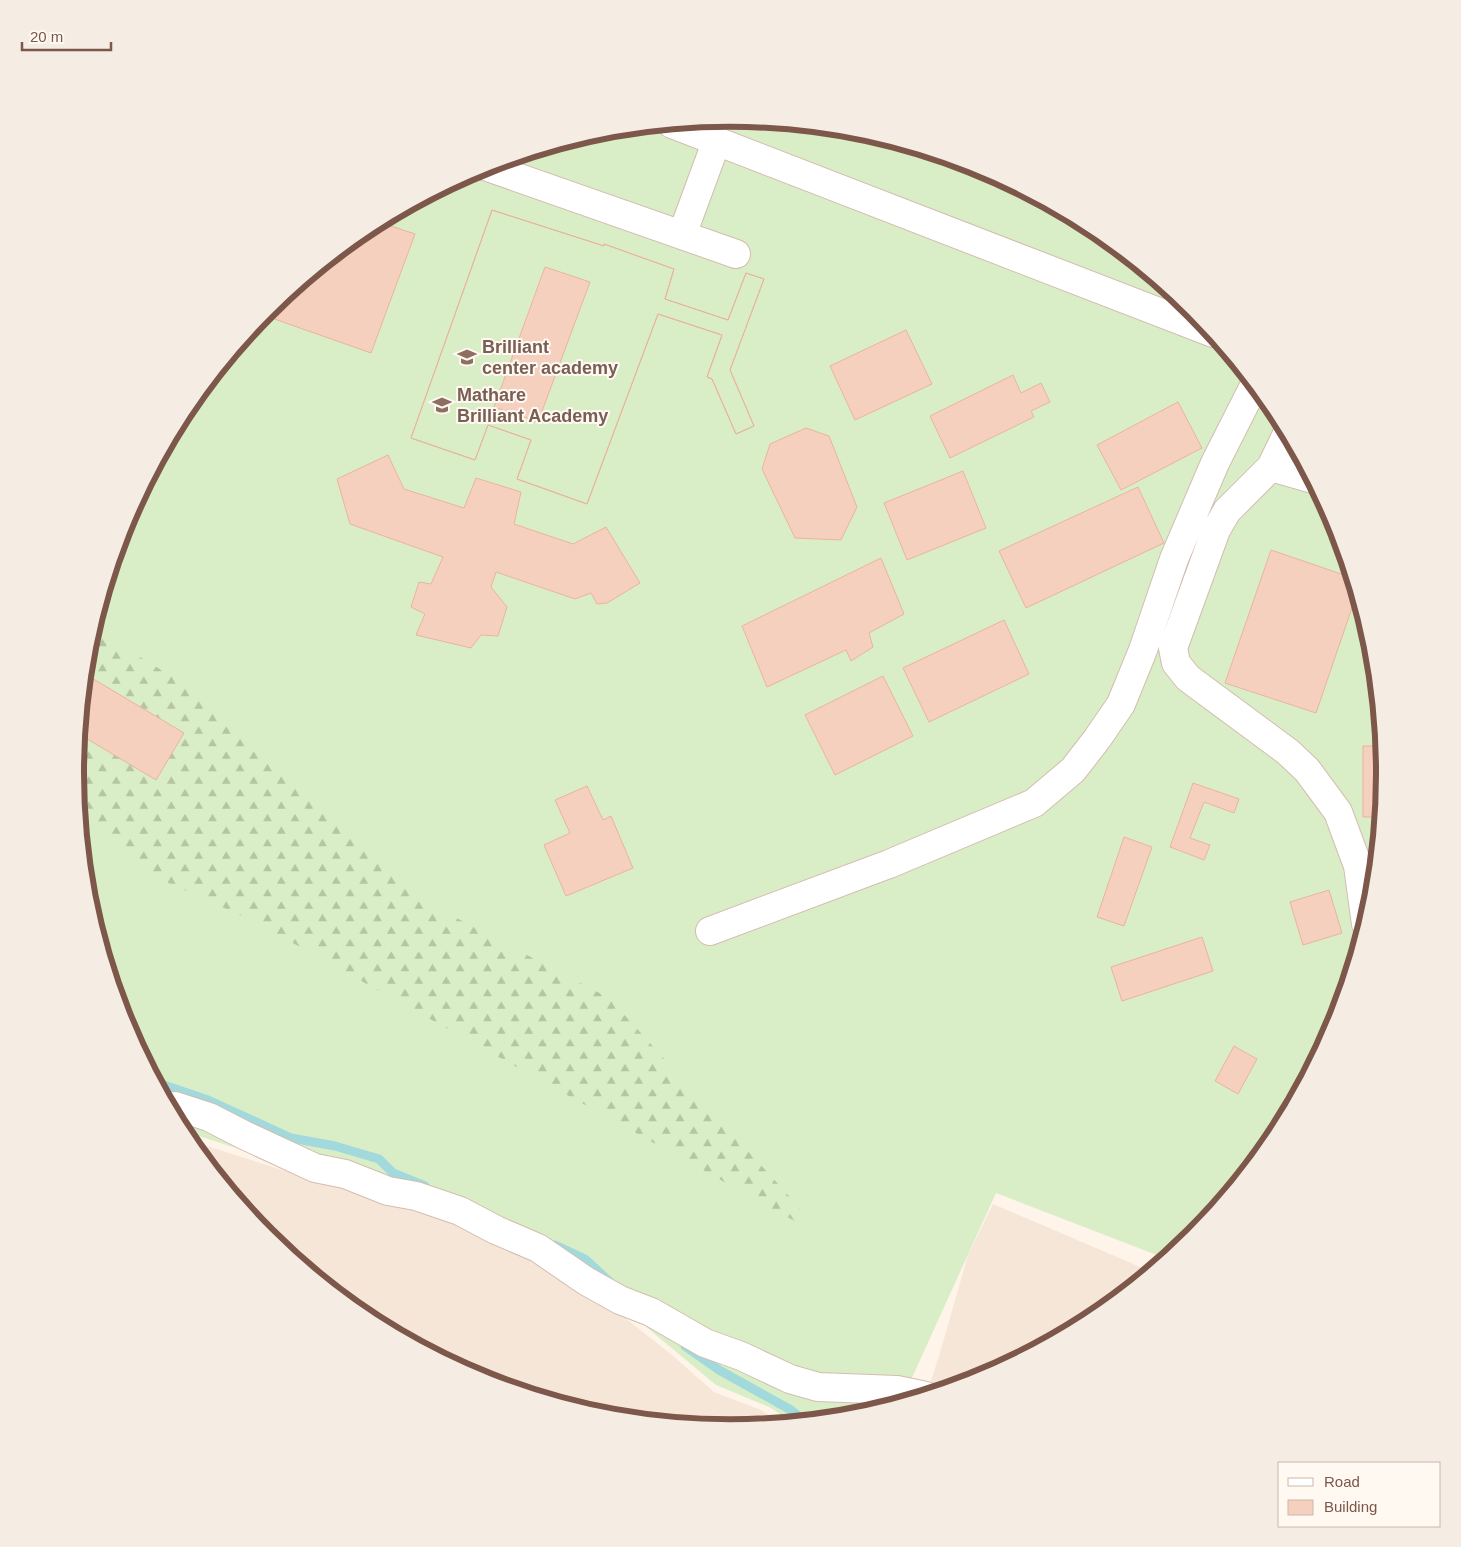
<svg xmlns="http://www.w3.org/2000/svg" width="1461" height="1547" font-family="Helvetica,sans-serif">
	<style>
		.residential { fill: #f6e6d7 }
		.grass { fill: #d9eec6 }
		.forest { fill: url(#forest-firs) }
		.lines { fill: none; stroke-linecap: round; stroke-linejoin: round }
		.stream { stroke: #a1d9dd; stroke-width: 9 }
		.building { fill: #f6d0bf; stroke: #eab49d; fill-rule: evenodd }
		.minor-casing { stroke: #d4bdb0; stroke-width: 30 }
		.minor { stroke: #fff; stroke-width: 28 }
		.labels { text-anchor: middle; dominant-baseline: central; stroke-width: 4; stroke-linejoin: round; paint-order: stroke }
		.education-label { font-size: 18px; font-weight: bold; fill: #785e54; stroke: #fff9f1; text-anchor: start }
		.rim { fill: none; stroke: #7c574a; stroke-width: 6 }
	</style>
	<defs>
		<pattern id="forest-firs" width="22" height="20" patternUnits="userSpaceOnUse" patternTransform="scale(1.25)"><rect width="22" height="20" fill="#d9eec6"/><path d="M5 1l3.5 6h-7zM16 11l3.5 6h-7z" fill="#b5c4a3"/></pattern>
	</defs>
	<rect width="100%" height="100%" fill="#fef4e9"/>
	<!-- residential -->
	<path class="residential" d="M 194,1142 L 483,1233 L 572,1276 L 672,1355 L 714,1392 L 761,1410 L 783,1424 L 730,1429 L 602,1416 L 479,1379 L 366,1318 L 267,1237 L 192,1146 Z
		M 993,1204 L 1152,1272 L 1094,1319 L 981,1379 L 926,1396 L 940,1353 L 968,1255 Z"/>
	<!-- grass -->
	<path class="grass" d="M 731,118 L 859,131 L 982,168 L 1095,229 L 1194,310 L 1276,410 L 1336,523 L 1373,646 L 1386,773 L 1373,902 L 1336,1025 L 1275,1138 L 1194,1237 L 1167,1259 L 996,1193 L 900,1404 L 858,1416 L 795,1423 L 769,1407 L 716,1385 L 578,1270 L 485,1229 L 199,1136 L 185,1136 L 125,1024 L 88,901 L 75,773 L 88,645 L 125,522 L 186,409 L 267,310 L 367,228 L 480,168 L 603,131 Z"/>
	<!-- forest -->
	<path class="forest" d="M 93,628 L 210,700 L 426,902 L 609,998 L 829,1240 L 253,921 L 162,880 L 79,810 L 75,773 L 88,645 Z"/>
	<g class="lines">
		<!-- stream -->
		<path class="stream" d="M 155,1082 L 208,1100 L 291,1138 L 335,1146 L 379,1159 L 393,1173 L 425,1186
			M 555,1245 L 585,1259 L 610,1282
			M 685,1346 L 719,1370 L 791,1410 L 806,1422"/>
	</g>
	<!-- building -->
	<path class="building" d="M 492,210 L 604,246 L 604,244 L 674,269 L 665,299 L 728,320 L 746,273 L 764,279 L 730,370 L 754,426 L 736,434 L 712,379 L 707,377 L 722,335 L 658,314 L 587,504 L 517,479 L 531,440 L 488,425 L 475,460 L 411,438 ZM 545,267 L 590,282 L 538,422 L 494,407 Z
		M 492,210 L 604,246 L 604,244 L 674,269 L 665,299 L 728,320 L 746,273 L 764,279 L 730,370 L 754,426 L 736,434 L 712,379 L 707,377 L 722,335 L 658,314 L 587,504 L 517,479 L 531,440 L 488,425 L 475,460 L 411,438 Z
		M 379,222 L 415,234 L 371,353 L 263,315 L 367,228 Z
		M 906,330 L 932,384 L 855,420 L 830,366 Z
		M 1013,375 L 1021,393 L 1041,383 L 1050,402 L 1031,411 L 1034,417 L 950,458 L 930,416 Z
		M 198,394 L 200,400 L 190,404 Z
		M 1178,402 L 1202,448 L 1121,490 L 1097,445 Z
		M 806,428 L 829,436 L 857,507 L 841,540 L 795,538 L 762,469 L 770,444 Z
		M 388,455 L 404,489 L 464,508 L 476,478 L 521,492 L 514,524 L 573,544 L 606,527 L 640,583 L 607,603 L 597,604 L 591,593 L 575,599 L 496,572 L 491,587 L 507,607 L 498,636 L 481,635 L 471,648 L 416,635 L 425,614 L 411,607 L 419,582 L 431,584 L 443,557 L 350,524 L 337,479 Z
		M 963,471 L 986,528 L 907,560 L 884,503 Z
		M 1138,487 L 1164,543 L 1026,608 L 999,551 Z
		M 1271,550 L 1353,578 L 1357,593 L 1316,713 L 1225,683 Z
		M 881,558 L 904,614 L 869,633 L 873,647 L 851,661 L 846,650 L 767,687 L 742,626 Z
		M 1004,620 L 1029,674 L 929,722 L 903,668 Z
		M 85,674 L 184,733 L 156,780 L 79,734 Z
		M 883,676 L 913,736 L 835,775 L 805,715 Z
		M 1363,746 L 1383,746 L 1386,773 L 1382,817 L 1363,817 Z
		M 1193,783 L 1239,799 L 1234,813 L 1204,802 L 1190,838 L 1210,845 L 1204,860 L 1170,847 Z
		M 587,786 L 603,820 L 611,816 L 633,868 L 566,896 L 544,845 L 570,833 L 555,800 Z
		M 1124,837 L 1152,847 L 1124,926 L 1097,917 Z
		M 1329,890 L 1342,933 L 1303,945 L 1290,902 Z
		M 1202,937 L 1213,971 L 1122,1001 L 1111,967 Z
		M 1234,1046 L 1257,1059 L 1238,1094 L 1215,1081 Z
		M 982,1367 L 993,1373 L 975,1381 Z"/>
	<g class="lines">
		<!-- minor casing -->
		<g class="minor-casing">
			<path id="minor" d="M 672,124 L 1213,333
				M 485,166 L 736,254
				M 682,235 L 717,140
				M 1288,432 L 1271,467 L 1227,511 L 1216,530 L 1173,648 L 1176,663 L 1188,678 L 1288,752 L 1307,770 L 1338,812 L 1358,866 L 1366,924
				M 1271,467 L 1313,479
				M 710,931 L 889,864 L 1034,803 L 1073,770 L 1097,739 L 1121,704 L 1143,650 L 1174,559 L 1215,463 L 1255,384
				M 169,1107 L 175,1106 L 209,1117 L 244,1135 L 315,1168 L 345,1174 L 388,1191 L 416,1196 L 460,1211 L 496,1230 L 538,1248 L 586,1281 L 620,1300 L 651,1312 L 705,1343 L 741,1356 L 790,1379 L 818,1387 L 897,1390 L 926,1396"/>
		</g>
		<!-- minor -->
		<use href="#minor" class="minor"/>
	</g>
	<!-- icons -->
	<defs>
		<g id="school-bare" transform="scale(1.5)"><path d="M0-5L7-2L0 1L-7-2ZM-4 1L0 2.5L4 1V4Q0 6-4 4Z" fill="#8d6e63" stroke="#fff9f1" stroke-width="2.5" paint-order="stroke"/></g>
	</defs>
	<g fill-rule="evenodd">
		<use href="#school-bare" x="467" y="357"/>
		<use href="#school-bare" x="442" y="405"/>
	</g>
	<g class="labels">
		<!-- education labels -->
		<g class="education-label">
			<text x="482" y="347">Brilliant<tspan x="482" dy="21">center academy</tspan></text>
			<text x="457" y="395">Mathare<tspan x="457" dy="21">Brilliant Academy</tspan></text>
		</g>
	</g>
	<!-- crop -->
	<path d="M0 0H1461V1547H0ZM84 773a646 646 0 1 1 1292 0a646 646 0 1 1-1292 0Z" fill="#f5ece4" fill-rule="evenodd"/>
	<path class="rim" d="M84 773a646 646 0 1 1 1292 0a646 646 0 1 1-1292 0Z"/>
	<!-- legend -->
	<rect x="1278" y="1462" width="162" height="65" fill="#fff9f1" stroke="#cbb8ae"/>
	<rect x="1288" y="1478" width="25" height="8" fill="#ffffff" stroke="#cbb8ae"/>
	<text x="1324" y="1487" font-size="15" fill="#7c574a">Road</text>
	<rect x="1288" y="1500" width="25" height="15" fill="#f6d0bf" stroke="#cbb8ae"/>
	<text x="1324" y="1512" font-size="15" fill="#7c574a">Building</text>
	<!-- scale -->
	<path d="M22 42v8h89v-8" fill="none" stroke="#7c574a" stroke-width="2.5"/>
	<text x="30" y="42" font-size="15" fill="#7c574a" stroke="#fff9f1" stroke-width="4" paint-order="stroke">20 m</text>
</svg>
